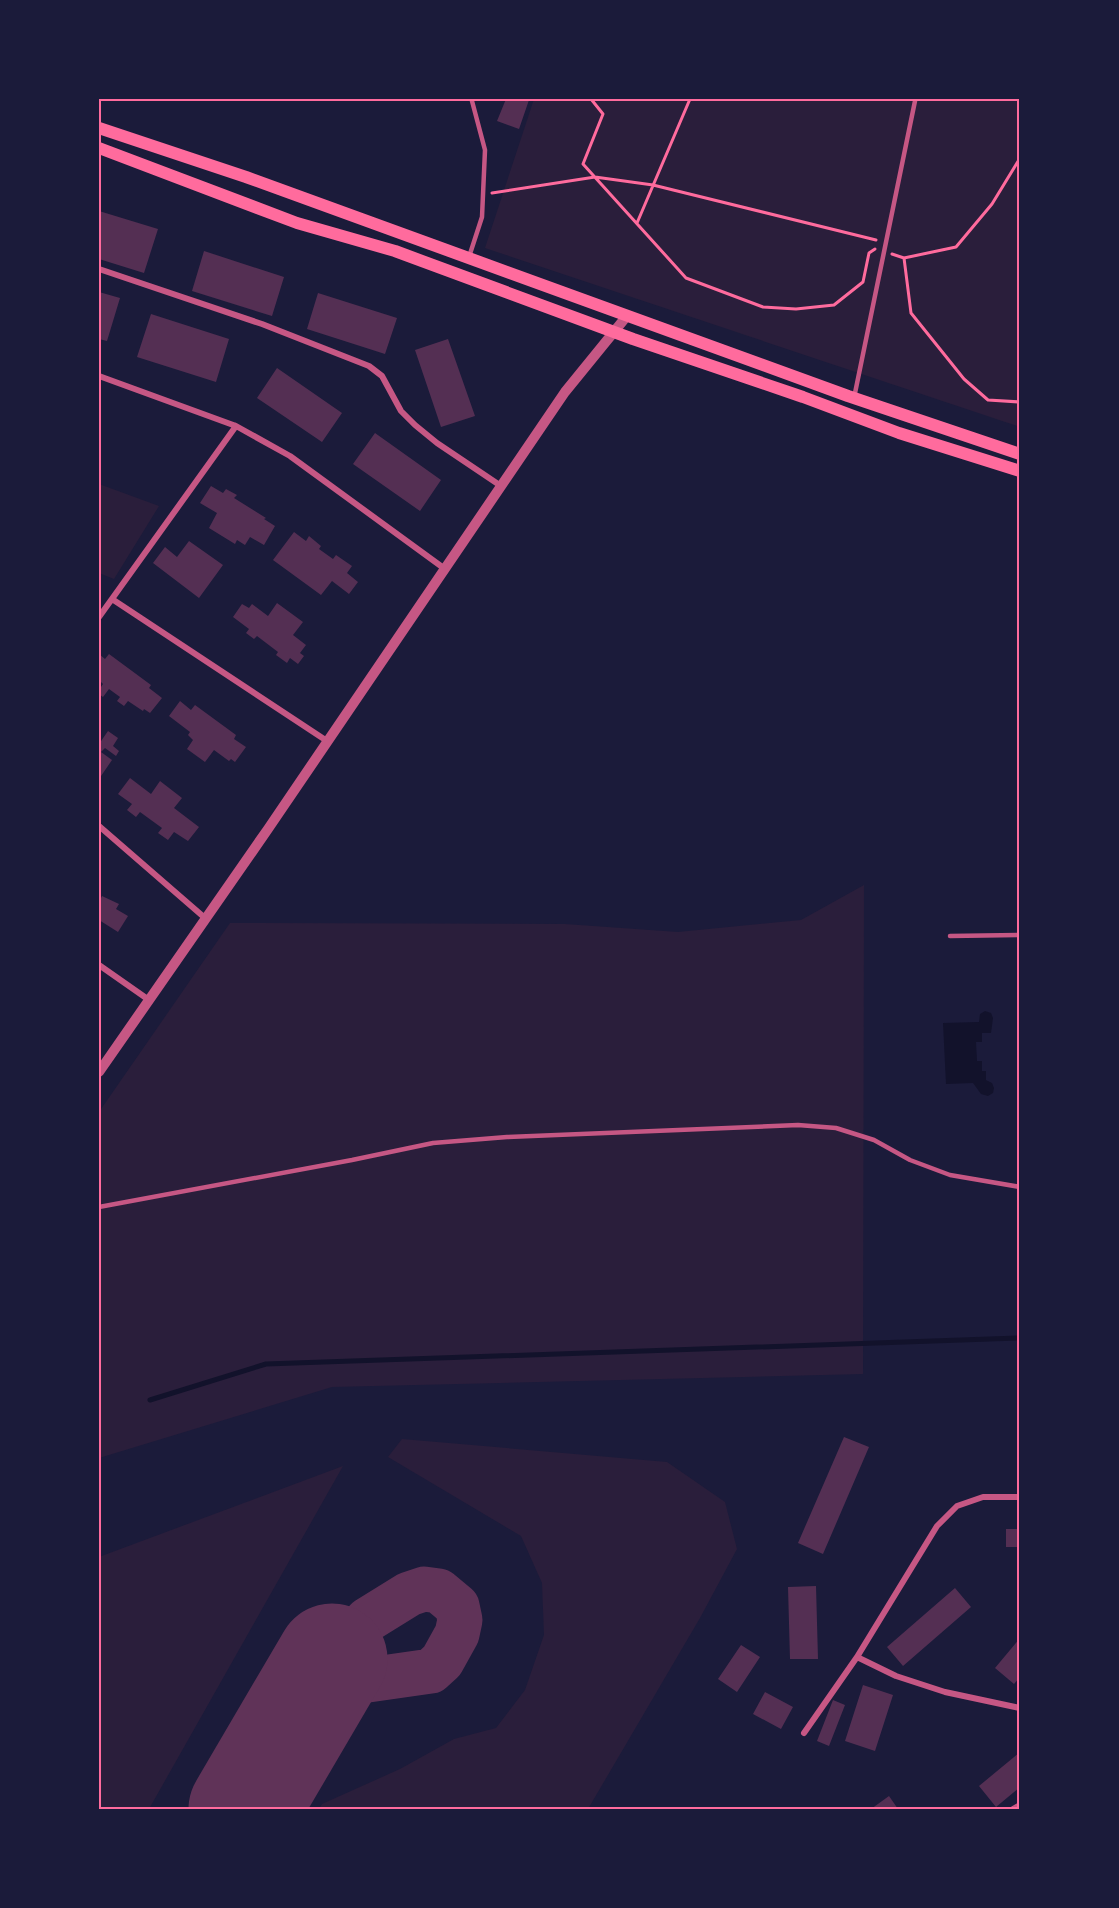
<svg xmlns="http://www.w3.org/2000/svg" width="1119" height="1908" font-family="Manrope,sans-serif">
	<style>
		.green { fill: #2a1e3b }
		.water { fill: #12122b }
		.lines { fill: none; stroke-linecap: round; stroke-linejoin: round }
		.stream { stroke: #12122b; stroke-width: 5 }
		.taxiway { stroke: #603358; stroke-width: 45 }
		.runway { stroke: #603358; stroke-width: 111 }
		.building { fill: #542f53 }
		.path { stroke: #ff6b9d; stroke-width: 3 }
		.service { stroke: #c65784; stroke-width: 4.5 }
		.minor { stroke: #c65784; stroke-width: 6 }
		.tertiary { stroke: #c65784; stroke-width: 10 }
		.secondary { stroke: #ff6b9d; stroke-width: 12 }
		.neatline { fill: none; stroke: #ff6b9d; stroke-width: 2 }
	</style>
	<rect width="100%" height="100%" fill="#1b1b3a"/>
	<!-- green -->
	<path class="green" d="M 534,99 L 1020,99 L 1020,427 L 485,248 Z
		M 99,484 L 159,506 L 114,579 L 99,573 Z
		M 864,885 L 863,1374 L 332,1387 L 99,1458 L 99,1112 L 230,923 L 565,924 L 678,932 L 801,920 Z
		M 402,1439 L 667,1462 L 725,1502 L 737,1549 L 700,1618 L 588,1809 L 319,1809 L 322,1804 L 400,1769 L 454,1739 L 496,1728 L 525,1690 L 544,1635 L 542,1583 L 521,1536 L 388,1457 Z
		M 343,1466 L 149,1809 L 99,1809 L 99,1557 Z"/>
	<!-- water -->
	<path class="water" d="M 985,1011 L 991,1013 L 993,1018 L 991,1033 L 982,1033 L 982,1042 L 976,1042 L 977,1061 L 982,1061 L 982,1071 L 986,1071 L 986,1080 L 992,1083 L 994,1088 L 993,1093 L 988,1096 L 981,1094 L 973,1083 L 946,1084 L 943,1023 L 979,1022 L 980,1014 Z"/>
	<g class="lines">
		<!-- stream -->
		<path class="stream" d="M 150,1400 L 266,1364 L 1020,1338"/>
		<!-- taxiway -->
		<path class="taxiway" d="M 304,1706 L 354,1682 L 431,1671 L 442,1661 L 457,1634 L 460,1620 L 457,1606 L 439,1591 L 424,1589 L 409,1594 L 367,1620 L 332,1659"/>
		<!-- runway -->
		<path class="runway" d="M 244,1809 L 332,1659"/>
	</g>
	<!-- building -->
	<path class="building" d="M 506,99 L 529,100 L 519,129 L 497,121 Z
		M 99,211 L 158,229 L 144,273 L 99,259 Z
		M 204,251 L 284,277 L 272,316 L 192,291 Z
		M 99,292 L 120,298 L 107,341 L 99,339 Z
		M 318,293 L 397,318 L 385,354 L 307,329 Z
		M 151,314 L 229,339 L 216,382 L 137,357 Z
		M 448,339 L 475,416 L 441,427 L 415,350 Z
		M 277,368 L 342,413 L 322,442 L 257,398 Z
		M 375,433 L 441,480 L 420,511 L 353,464 Z
		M 211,486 L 223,493 L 226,489 L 237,495 L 234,498 L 266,518 L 264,519 L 275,526 L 264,545 L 250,537 L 245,545 L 237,540 L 235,544 L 209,528 L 217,513 L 200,503 Z
		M 294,532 L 306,541 L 309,536 L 321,546 L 319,549 L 333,559 L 336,555 L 352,566 L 347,573 L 358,582 L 349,594 L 332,581 L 321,595 L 273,560 Z
		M 189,541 L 223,565 L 199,598 L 153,563 L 165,547 L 177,557 Z
		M 277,603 L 303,622 L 293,635 L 306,645 L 300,653 L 304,656 L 298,664 L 290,658 L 287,663 L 276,655 L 278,652 L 257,636 L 254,639 L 246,633 L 249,629 L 233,617 L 242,604 L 249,608 L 252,604 L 268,616 Z
		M 99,654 L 105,659 L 109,654 L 151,685 L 149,688 L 162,698 L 150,713 L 144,709 L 143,711 L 128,701 L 124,706 L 117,701 L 120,697 L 109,689 L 103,697 L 99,694 L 99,690 L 103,684 L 99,680 Z
		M 180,701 L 191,710 L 195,705 L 236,735 L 234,739 L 246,747 L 235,762 L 231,759 L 229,761 L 214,750 L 205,762 L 187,749 L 193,740 L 188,735 L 190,732 L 169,716 Z
		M 108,731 L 118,738 L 113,746 L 119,751 L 116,756 L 105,748 L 101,752 L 112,760 L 99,779 L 99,744 Z
		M 130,778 L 151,794 L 160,781 L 182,798 L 174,808 L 199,827 L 188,841 L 174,832 L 168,840 L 158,833 L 162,828 L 140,812 L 136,817 L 127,810 L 132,804 L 118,794 Z
		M 102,896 L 119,904 L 116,909 L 128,916 L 118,932 L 99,920 L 99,897 L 101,898 Z
		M 844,1437 L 869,1447 L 823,1554 L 798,1543 Z
		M 1006,1529 L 1020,1529 L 1020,1547 L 1006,1547 Z
		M 816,1586 L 818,1659 L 790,1659 L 788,1587 Z
		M 955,1588 L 971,1607 L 903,1666 L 887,1647 Z
		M 1020,1638 L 1020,1677 L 1014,1684 L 995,1668 Z
		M 741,1645 L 760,1657 L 737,1692 L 718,1679 Z
		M 863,1685 L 893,1695 L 875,1751 L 845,1741 Z
		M 765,1692 L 793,1707 L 781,1729 L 753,1714 Z
		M 833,1700 L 845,1705 L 829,1746 L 817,1741 Z
		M 1020,1752 L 1020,1787 L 996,1807 L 979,1786 Z
		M 889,1796 L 898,1809 L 871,1809 Z"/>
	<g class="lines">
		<!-- path -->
		<path class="path" d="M 591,99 L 603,114 L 583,164 L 686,278 L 763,307 L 796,309 L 834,305 L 863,282 L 869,253 L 875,249
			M 492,193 L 595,177 L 653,185 L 876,240
			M 637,223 L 690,99
			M 892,254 L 904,258 L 956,247 L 992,204 L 1020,158
			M 904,258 L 911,313 L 964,379 L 988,400 L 1020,402"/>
		<!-- service -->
		<path class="service" d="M 469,257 L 482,217 L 485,150 L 472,101
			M 854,398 L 915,101
			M 950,936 L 1020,935
			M 99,1207 L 352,1160 L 433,1143 L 507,1137 L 798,1125 L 836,1128 L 874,1140 L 910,1160 L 950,1175 L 1020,1187"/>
		<!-- minor -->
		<path class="minor" d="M 99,269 L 262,324 L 369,366 L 382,376 L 401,411 L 415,425 L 437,443 L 501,486
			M 99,376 L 236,426 L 99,617
			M 236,426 L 290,456 L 445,569
			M 112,599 L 327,741
			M 99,826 L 205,918
			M 99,965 L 149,1000
			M 857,1657 L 937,1526 L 957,1506 L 983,1497 L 1020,1497
			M 804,1733 L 857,1657 L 896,1676 L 945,1692 L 1020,1708
			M 1013,1809 L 1020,1805"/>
		<!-- tertiary -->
		<path class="tertiary" d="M 99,1072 L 268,829 L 565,392 L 626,317"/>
		<!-- secondary -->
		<path class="secondary" d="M 99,128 L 246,177 L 848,396 L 1020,454
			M 99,148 L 297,223 L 395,251 L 633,339 L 803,397 L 899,433 L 1020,471"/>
	</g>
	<!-- border -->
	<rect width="1119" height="1908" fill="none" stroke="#1b1b3a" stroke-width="201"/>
	<rect x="100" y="100" width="918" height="1708" class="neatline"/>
</svg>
